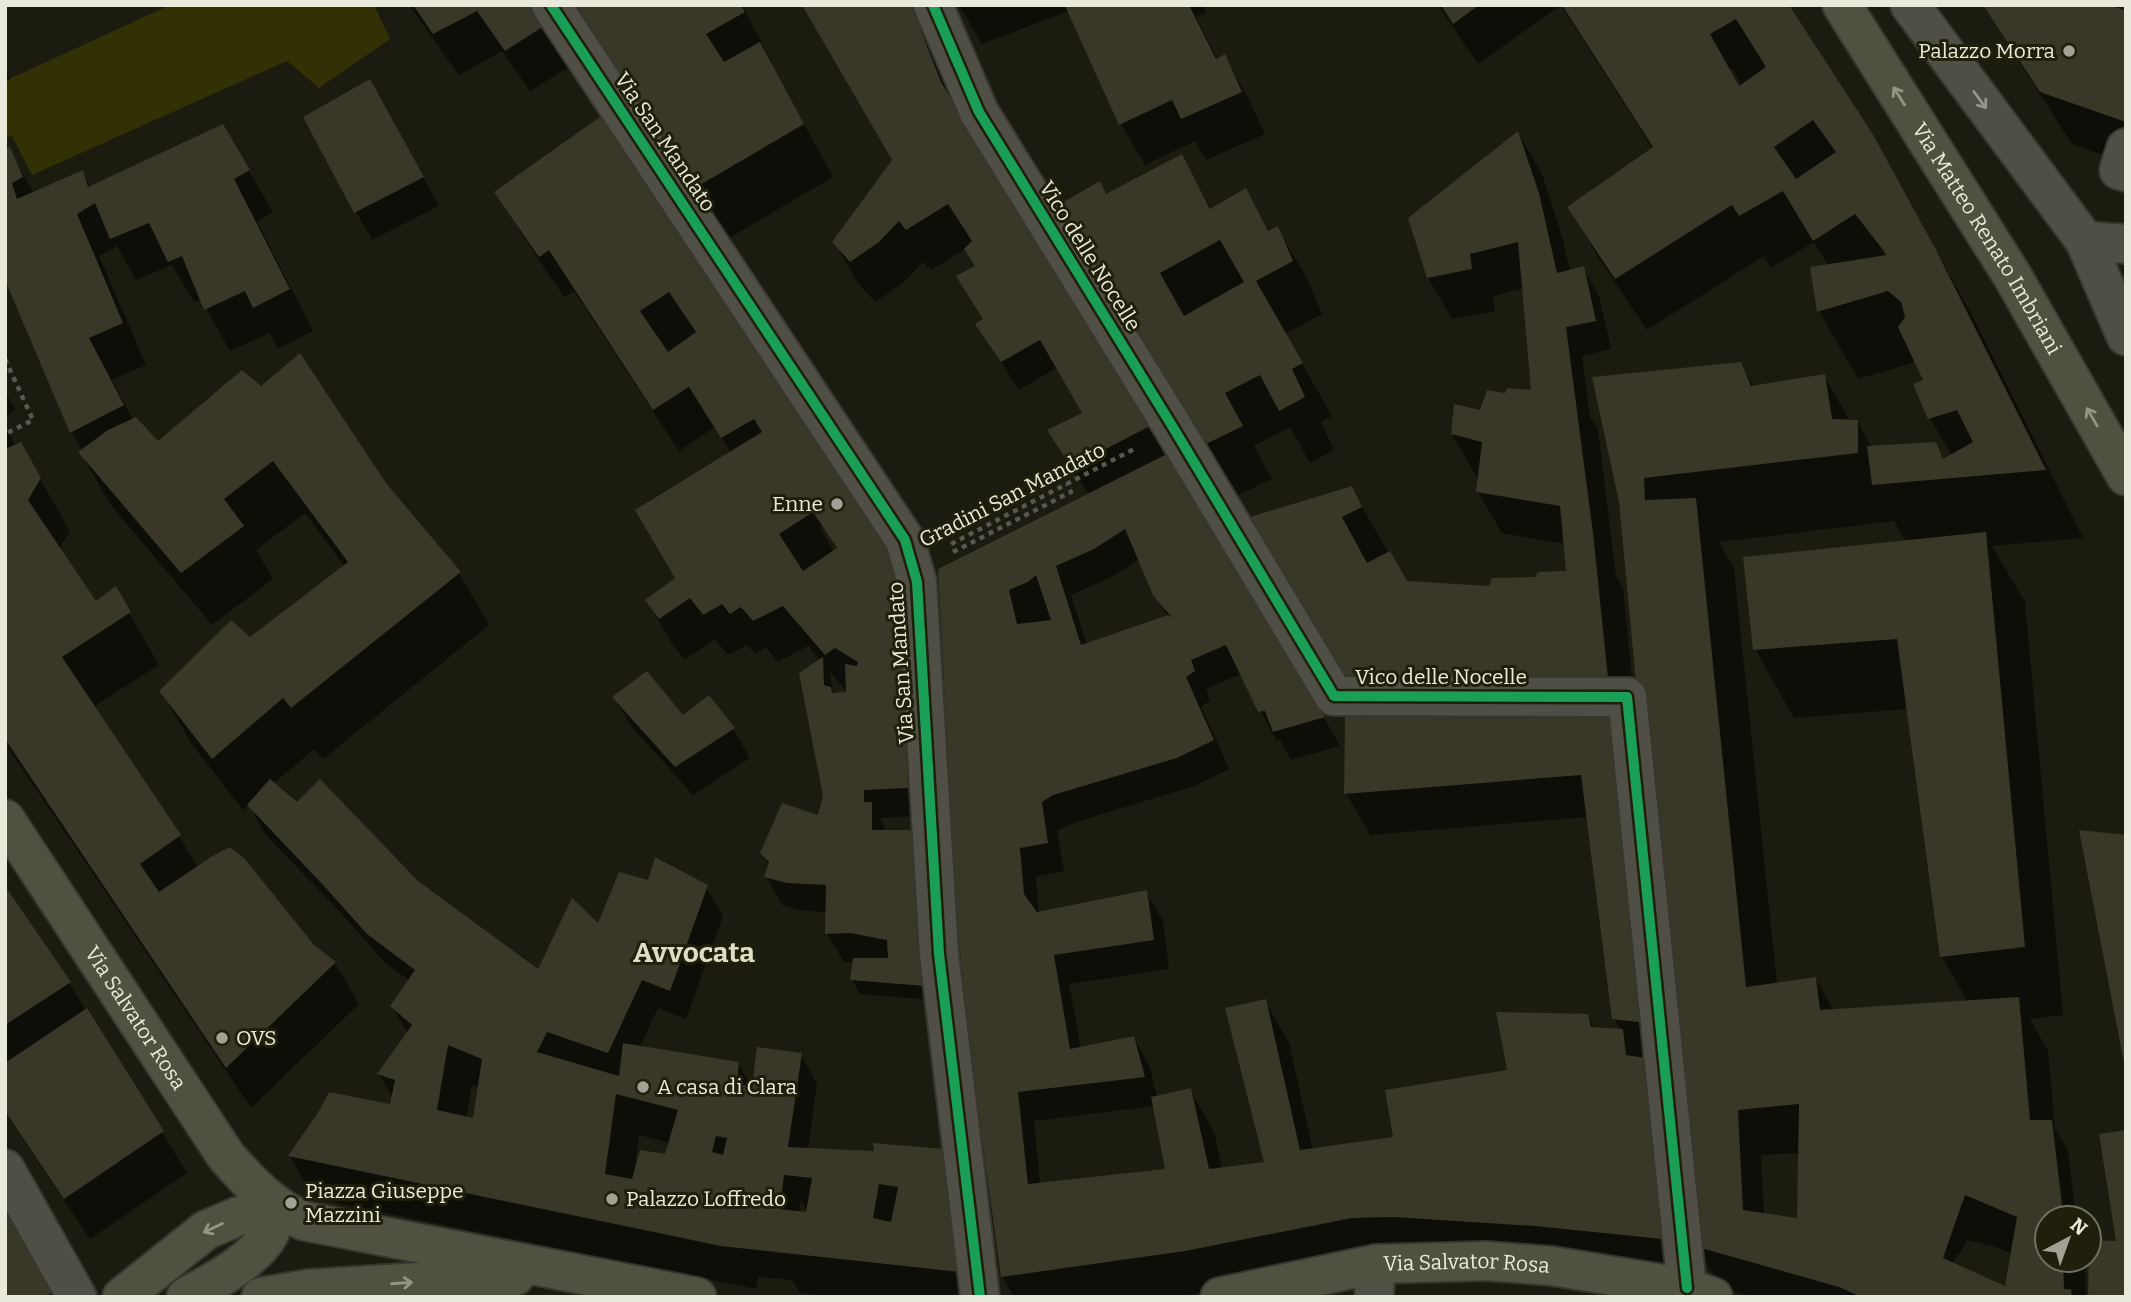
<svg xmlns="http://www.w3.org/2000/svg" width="2131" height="1302" font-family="Bitter,serif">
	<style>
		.green { fill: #323106 }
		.shadow { fill: #0007; fill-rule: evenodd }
		.building { fill: #383728; fill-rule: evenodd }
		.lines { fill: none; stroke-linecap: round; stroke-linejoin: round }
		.minor-casing { stroke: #37362f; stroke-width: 42 }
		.major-casing { stroke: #37362f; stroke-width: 42 }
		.path { stroke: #585851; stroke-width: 4.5; stroke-dasharray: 5 5; stroke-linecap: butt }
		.minor { stroke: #4f4f46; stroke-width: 38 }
		.major { stroke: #515141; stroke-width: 38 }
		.cycleway-casing { stroke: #201f0b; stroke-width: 15 }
		.cycleway { stroke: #1a9f57; stroke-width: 10 }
		.oneway { stroke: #959587 }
		.oneway2 { stroke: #94948a }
		.poi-dot { fill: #a1a195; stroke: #201f0b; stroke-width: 2.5 }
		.labels { text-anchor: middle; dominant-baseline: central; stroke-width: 6; stroke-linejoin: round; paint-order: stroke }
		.poi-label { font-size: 21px; fill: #e9e9dc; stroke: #201f0b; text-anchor: start }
		.street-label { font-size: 21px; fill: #e9e9dc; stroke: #201f0b }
		.district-label { font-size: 28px; font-weight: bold; fill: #dedec4; stroke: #201f0b }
	</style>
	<rect width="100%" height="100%" fill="#1b1b10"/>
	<!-- green -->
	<path class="green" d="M 170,5 L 374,5 L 390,39 L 319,88 L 287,61 L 32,175 L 12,136 L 5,138 L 5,81 Z"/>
	<!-- shadow -->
	<path class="shadow" d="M 409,5 L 531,5 L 569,67 L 530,91 L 502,51 L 459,75 Z
		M 566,5 L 742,5 L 773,65 L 772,66 L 833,177 L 719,244 Z
		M 804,5 L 917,5 L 963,123 L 1030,236 L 1149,427 L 1165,455 L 1163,456 L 1190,482 L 1340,746 L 1291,760 L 1280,740 L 1276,740 L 1241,674 L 1206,689 L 1210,701 L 1201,706 L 1229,769 L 1194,786 L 1070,824 L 1057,831 L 1064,871 L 1036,877 L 1039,914 L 1146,892 L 1163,921 L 1169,969 L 1069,984 L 1081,1049 L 1134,1038 L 1150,1067 L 1157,1097 L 1190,1090 L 1214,1132 L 1222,1169 L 1266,1164 L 1265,1001 L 1289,1043 L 1313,1150 L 1395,1139 L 1509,1071 L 1587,1016 L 1595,1029 L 1621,1031 L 1614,1018 L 1588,817 L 1370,835 L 1346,793 L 1368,718 L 1253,518 L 1351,488 L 1406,583 L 1490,587 L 1568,573 L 1566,544 L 1502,533 L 1478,492 L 1480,477 L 1476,476 L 1452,434 L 1507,395 L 1533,392 L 1524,288 L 1493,296 L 1495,311 L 1452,319 L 1428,278 L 1518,133 L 1542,174 L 1562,236 L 1570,271 L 1583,268 L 1599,296 L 1611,349 L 1582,356 L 1590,417 L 1598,430 L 1616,576 L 1623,587 L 1637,730 L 1645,763 L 1621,502 L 1740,364 L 1754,387 L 1824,376 L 1850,421 L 1857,421 L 1872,448 L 1935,444 L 1944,460 L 1952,456 L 1930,418 L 1925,381 L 1916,362 L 1858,379 L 1819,311 L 1829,266 L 1814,242 L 1771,268 L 1764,256 L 1647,330 L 1600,260 L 1570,208 L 1653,149 L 1561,5 L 1478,64 L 1438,5 L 1787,5 L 1901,187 L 1974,319 L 2083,538 L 1992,546 L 2025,602 L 2063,1015 L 2030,1019 L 2048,1051 L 2055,1129 L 2068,1150 L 2076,1218 L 2047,1218 L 2047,1260 L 2085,1260 L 2086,1297 L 1754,1297 L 1720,1287 L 1696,1245 L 1695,1281 L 1560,1267 L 1209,1292 L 1174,1297 L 1014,1297 L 1002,1276 L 940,570 L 1089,495 L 1049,431 L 1084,413 L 1058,367 L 1019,390 L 977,324 L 984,320 L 977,267 L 966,249 L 931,270 L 923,262 L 903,283 L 875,302 L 858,283 L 834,242 L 894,160 ZM 1732,68 L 1742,86 L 1739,88 L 1729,70 ZM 1883,247 L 1890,257 L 1886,257 L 1881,248 ZM 1894,521 L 1906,542 L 1755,649 L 1794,718 L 1908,709 L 1942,957 L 1968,1002 L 1834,1011 L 1815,978 L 1777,984 L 1734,568 L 1719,542 ZM 1140,559 L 1155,594 L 1168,617 L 1087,645 L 1071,595 L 1111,577 ZM 1155,1106 L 1167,1171 L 1040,1184 L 1034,1121 ZM 1800,1153 L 1798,1220 L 1764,1215 L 1761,1155 ZM 1967,1240 L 1996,1247 L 2012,1254 L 2006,1289 L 1953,1264 L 1957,1254 L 1959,1255 Z
		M 959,5 L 1203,5 L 1206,13 L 1196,17 L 1218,60 L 1224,57 L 1248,98 L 1265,134 L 1206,160 L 1195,141 L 1145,165 L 1121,124 L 1069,11 L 982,44 Z
		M 1983,5 L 2118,5 L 2117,10 L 2126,13 L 2126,163 L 2072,144 Z
		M 5,69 L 10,80 L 5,81 Z
		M 386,110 L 439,206 L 372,240 L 356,212 Z
		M 607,114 L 905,575 L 924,816 L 880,818 L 887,832 L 910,831 L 926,860 L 932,1000 L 860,994 L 852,980 L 854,962 L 844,962 L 827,934 L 828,912 L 804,911 L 782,905 L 766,876 L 769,865 L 762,853 L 819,817 L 824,796 L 821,661 L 808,646 L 778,662 L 766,647 L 755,654 L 747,645 L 728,655 L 715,639 L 685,660 L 671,642 L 647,601 L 677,579 L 731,453 L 715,427 L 679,451 L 574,291 L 564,297 L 521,233 L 497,192 ZM 823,526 L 838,550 L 834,552 L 820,527 ZM 830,672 L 849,694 L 833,694 Z
		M 9,149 L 34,193 L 82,172 L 91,188 L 249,171 L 273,212 L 257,221 L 313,331 L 278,349 L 269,333 L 230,351 L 201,299 L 194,302 L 172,265 L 136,280 L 117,246 L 99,256 L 146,365 L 112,380 L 133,420 L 158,443 L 242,373 L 384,484 L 459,573 L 489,625 L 323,759 L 314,749 L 273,784 L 297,804 L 417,882 L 539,972 L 649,882 L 706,887 L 723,916 L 686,1019 L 658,1008 L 640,1047 L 738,1064 L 754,1090 L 801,1055 L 817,1084 L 808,1150 L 876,1153 L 980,1297 L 836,1297 L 800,1293 L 792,1280 L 758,1277 L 756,1289 L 313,1198 L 290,1156 L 320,1112 L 392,1106 L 393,1098 L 379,1074 L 408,1034 L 392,1006 L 410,981 L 385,963 L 343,915 L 265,834 L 249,805 L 243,810 L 191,743 L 161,691 L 250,639 L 345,567 L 305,513 L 256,550 L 273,579 L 212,625 L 110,504 L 80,452 L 82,450 L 72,432 L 5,276 ZM 472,1085 L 479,1088 L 474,1120 L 466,1118 ZM 639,1135 L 670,1143 L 666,1156 L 635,1167 ZM 801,1200 L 807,1211 L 807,1214 L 799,1213 Z
		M 1181,156 L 1212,210 L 1245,191 L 1269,232 L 1277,228 L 1308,280 L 1322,314 L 1285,334 L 1332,416 L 1321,422 L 1334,450 L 1310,463 L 1290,427 L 1254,446 L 1272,479 L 1236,496 L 1139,346 L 1106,196 Z
		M 5,392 L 16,410 L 5,418 Z
		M 5,427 L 16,446 L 20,444 L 70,531 L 59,549 L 95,603 L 115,589 L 159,665 L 93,707 L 179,836 L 198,868 L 335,963 L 359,1004 L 251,1108 L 5,743 Z
		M 614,698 L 683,717 L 708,698 L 733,729 L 750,758 L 693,795 L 631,726 Z
		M 5,889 L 69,983 L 187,1173 L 90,1239 L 5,1112 Z"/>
	<!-- building -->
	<path class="building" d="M 413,5 L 533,5 L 547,24 L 505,51 L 477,11 L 433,34 Z
		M 565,5 L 741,5 L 745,12 L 706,34 L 724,62 L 760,42 L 804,124 L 688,192 Z
		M 802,5 L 911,5 L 941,82 L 1031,235 L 1150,426 L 1071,467 L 1047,430 L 1082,413 L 1040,340 L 1001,362 L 975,324 L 983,319 L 956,276 L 975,266 L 964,249 L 972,241 L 948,204 L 906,230 L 899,221 L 879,242 L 850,262 L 832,242 L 892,160 Z
		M 1068,5 L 1189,5 L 1216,59 L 1225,54 L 1242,92 L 1181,119 L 1172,100 L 1119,125 L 1065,6 Z
		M 1441,5 L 1479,5 L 1453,24 Z
		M 1562,5 L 1789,5 L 1872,133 L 1935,248 L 2046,470 L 1872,485 L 1867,446 L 1936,442 L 1943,459 L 1973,442 L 1957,410 L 1928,419 L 1913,384 L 1923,380 L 1898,327 L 1905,317 L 1901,302 L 1888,291 L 1817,312 L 1810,267 L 1887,255 L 1855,214 L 1813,241 L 1783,191 L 1739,216 L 1732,205 L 1615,279 L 1567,207 L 1653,147 ZM 1736,19 L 1766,67 L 1739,86 L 1710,34 ZM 1813,120 L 1836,152 L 1796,179 L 1774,147 Z
		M 1983,5 L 2109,5 L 2126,11 L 2126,122 L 2040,92 Z
		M 370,79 L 424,177 L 354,213 L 303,117 Z
		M 607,112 L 907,574 L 902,656 L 908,788 L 864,790 L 864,802 L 872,802 L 872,830 L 911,830 L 925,986 L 850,980 L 853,958 L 888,958 L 887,940 L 850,933 L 825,934 L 826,885 L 787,883 L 764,877 L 769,862 L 760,853 L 782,803 L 818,815 L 823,796 L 799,673 L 823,657 L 824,685 L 831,687 L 832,693 L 846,692 L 845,664 L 857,666 L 858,662 L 835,648 L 825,655 L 783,606 L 753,621 L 741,607 L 730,614 L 722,604 L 703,615 L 690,598 L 659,619 L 645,600 L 675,578 L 635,510 L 762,432 L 754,419 L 721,438 L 689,387 L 653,410 L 549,250 L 539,257 L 494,192 ZM 669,292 L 696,332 L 668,352 L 640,311 ZM 813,512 L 837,548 L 803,571 L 779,534 Z
		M 223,124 L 250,170 L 234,179 L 290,289 L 253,308 L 245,291 L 204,310 L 182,256 L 168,262 L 149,223 L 110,239 L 95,203 L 77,214 L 123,323 L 89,338 L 124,405 L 70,433 L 5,280 L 5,149 L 10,147 L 23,177 L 12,183 L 17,199 L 83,170 L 88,187 Z
		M 1518,131 L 1539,193 L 1557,273 L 1584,266 L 1596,321 L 1566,327 L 1593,533 L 1608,678 L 1341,675 L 1250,517 L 1352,486 L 1362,507 L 1342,517 L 1367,563 L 1390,551 L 1407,581 L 1489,586 L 1492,578 L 1535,577 L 1538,572 L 1566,571 L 1560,506 L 1476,492 L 1482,442 L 1451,434 L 1454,404 L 1480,410 L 1487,390 L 1505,393 L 1507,388 L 1531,390 L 1518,242 L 1470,254 L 1472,269 L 1427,278 L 1408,218 Z
		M 1182,154 L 1210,209 L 1246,188 L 1268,231 L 1278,226 L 1293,261 L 1256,281 L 1303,363 L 1292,369 L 1305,397 L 1279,411 L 1260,375 L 1225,393 L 1243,426 L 1204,445 L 1107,293 L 1060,204 L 1100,181 L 1106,194 ZM 1220,240 L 1244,282 L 1184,316 L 1160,273 Z
		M 300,353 L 386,483 L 461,572 L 291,708 L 283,698 L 212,759 L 159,691 L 231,620 L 250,637 L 348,562 L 273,461 L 224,499 L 244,526 L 181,573 L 78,452 L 108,430 L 136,417 L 158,441 L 242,370 L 261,386 Z
		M 1741,362 L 1751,386 L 1825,374 L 1832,419 L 1858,420 L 1858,453 L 1644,478 L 1645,500 L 1696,498 L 1746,987 L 1816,977 L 1820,1010 L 2019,997 L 2030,1120 L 2052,1120 L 2062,1205 L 2062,1218 L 2047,1218 L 2047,1260 L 2063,1260 L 2064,1289 L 2071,1289 L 2072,1297 L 1861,1297 L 1839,1287 L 1694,1246 L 1649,820 L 1619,502 L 1592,377 ZM 1799,1104 L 1797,1218 L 1743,1210 L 1738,1110 ZM 1965,1195 L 2017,1217 L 2005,1286 L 1943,1258 Z
		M 21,442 L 41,478 L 28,500 L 96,601 L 116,586 L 131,612 L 62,657 L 181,835 L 140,864 L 159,892 L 211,857 L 230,847 L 245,859 L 314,945 L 336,962 L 226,1068 L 5,739 L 5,449 Z
		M 1165,455 L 1192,481 L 1325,717 L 1273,732 L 1265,711 L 1258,712 L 1226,645 L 1191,660 L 1195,671 L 1186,677 L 1214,740 L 1177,758 L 1053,795 L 1042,802 L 1048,843 L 1020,848 L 1024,894 L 1037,912 L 1147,890 L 1154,940 L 1054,955 L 1070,1049 L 1134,1036 L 1145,1077 L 1018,1092 L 1028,1184 L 1165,1169 L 1151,1097 L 1191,1088 L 1209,1169 L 1264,1162 L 1225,1008 L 1266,999 L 1300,1150 L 1393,1137 L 1385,1090 L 1507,1070 L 1496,1012 L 1588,1014 L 1591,1027 L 1623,1029 L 1626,1055 L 1652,1059 L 1672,1240 L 1535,1226 L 1393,1217 L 1352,1218 L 1185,1251 L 1001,1277 L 976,1095 L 957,926 L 938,569 ZM 1125,529 L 1153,595 L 1172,618 L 1168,615 L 1081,645 L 1056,566 L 1094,549 ZM 1036,575 L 1051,620 L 1017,624 L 1009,590 L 1028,582 Z
		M 1986,532 L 2025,947 L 1940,957 L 1897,639 L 1753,650 L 1743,557 Z
		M 647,671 L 683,715 L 709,695 L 735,728 L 675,767 L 612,697 Z
		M 1619,713 L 1647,1023 L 1612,1019 L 1581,775 L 1344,794 L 1345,717 Z
		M 270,779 L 297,802 L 320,779 L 418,881 L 538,969 L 572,898 L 598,923 L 619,872 L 648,880 L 655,857 L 708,885 L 670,991 L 642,980 L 608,1053 L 547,1032 L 537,1052 L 619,1076 L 623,1043 L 739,1062 L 737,1084 L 752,1086 L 757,1047 L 802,1053 L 788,1147 L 874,1151 L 873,1143 L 944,1149 L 960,1272 L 721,1246 L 288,1156 L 319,1111 L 329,1092 L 390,1104 L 395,1080 L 377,1074 L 412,1025 L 390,1006 L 415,970 L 367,934 L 324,886 L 247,805 ZM 448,1045 L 482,1059 L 473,1118 L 437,1110 ZM 616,1094 L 678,1110 L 665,1154 L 640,1150 L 632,1179 L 605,1174 ZM 716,1136 L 727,1138 L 723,1155 L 712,1152 ZM 784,1175 L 812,1178 L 806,1212 L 780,1209 ZM 879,1184 L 898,1187 L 891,1222 L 873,1218 Z
		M 2079,830 L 2126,835 L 2126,1063 L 2124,1063 Z
		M 5,886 L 71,982 L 5,1025 Z
		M 87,1008 L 164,1131 L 64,1199 L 5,1111 L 5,1063 Z
		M 2126,1130 L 2126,1297 L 2088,1297 L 2089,1240 L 2116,1241 L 2099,1134 Z
		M 5,1205 L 57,1290 L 45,1297 L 5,1297 Z"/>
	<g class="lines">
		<!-- minor casing -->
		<g class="minor-casing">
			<path id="minor" d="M 551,5 L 905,540 L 917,582 L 939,954 L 980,1297
				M 933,5 L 979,112 L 1174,429 L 1334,696 L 1627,697 L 1687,1288
				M 1910,5 L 2085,241 L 2126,244
				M 2126,148 L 2119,170 L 2126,172
				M 2085,241 L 2126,336
				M 5,1169 L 77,1297
				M 1374,1297 L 1376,1264"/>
		</g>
		<!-- major casing -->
		<g class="major-casing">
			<g id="major">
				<path id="s1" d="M 1842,5 L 2013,277 L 2126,476"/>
				<path id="s2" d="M 5,819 L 226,1156 C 249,1182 272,1207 304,1221 L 697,1297"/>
				<path d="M 122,1297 L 206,1230 L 239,1216 L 278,1208"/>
				<path d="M 186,1297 C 213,1282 253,1262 269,1234 C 273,1226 275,1216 278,1208"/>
				<path d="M 261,1297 L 308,1289 L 515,1276"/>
				<path id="s3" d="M 1220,1297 L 1376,1264 L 1486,1261 L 1552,1266 L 1687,1288 L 1713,1297"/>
			</g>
		</g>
		<!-- path -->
		<path class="path" d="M 5,359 L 33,420 L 5,434
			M 951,544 L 1136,448
			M 953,552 L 1071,492 L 1067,484"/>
		<!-- minor -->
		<use href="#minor" class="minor"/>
		<!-- major -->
		<use href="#major" class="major"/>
		<!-- cycleway casing -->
		<g class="cycleway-casing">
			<path id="cycleway" d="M 551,5 L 905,540 L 917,582 L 939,954 L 980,1297
				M 933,5 L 979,112 L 1174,429 L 1334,696 L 1627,697 L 1687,1288"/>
		</g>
		<!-- cycleway -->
		<use href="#cycleway" class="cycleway"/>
	</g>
	<!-- one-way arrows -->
	<defs><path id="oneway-shaft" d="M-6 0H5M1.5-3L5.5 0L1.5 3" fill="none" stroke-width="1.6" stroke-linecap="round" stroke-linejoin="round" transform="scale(1.75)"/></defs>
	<g class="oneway">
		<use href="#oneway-shaft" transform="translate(1899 96) rotate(-122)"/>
		<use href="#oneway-shaft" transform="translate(2092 417) rotate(-120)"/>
		<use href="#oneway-shaft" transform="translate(213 1228) rotate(154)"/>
		<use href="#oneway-shaft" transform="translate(402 1283) rotate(-4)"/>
	</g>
	<use class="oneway2" href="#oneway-shaft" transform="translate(1980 100) rotate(54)"/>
	<!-- markers -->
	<g class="poi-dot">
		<circle cx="2069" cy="51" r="7"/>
		<circle cx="837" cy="504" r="7"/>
		<circle cx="222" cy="1038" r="7"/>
		<circle cx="643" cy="1087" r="7"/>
		<circle cx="612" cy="1199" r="7"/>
		<circle cx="291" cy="1203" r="7"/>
	</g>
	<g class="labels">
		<!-- poi labels -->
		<g class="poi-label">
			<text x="2055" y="51" text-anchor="end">Palazzo Morra</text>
			<text x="823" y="504" text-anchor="end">Enne</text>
			<text x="236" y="1038">OVS</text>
			<text x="657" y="1087">A casa di Clara</text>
			<text x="305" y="1191">Piazza Giuseppe<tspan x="305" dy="24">Mazzini</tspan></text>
			<text x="626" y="1199">Palazzo Loffredo</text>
		</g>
		<!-- street labels -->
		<g class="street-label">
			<text transform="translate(665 142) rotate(56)">Via San Mandato</text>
			<text stroke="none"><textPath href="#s1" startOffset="275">Via Matteo Renato Imbriani</textPath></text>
			<text transform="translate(1090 256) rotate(58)">Vico delle Nocelle</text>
			<text transform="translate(1012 495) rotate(-27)">Gradini San Mandato</text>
			<text transform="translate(901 663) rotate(-94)">Via San Mandato</text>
			<text x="1441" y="677">Vico delle Nocelle</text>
			<text stroke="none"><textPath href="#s2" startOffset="238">Via Salvator Rosa</textPath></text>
			<text stroke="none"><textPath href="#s3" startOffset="250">Via Salvator Rosa</textPath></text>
		</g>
		<!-- district labels -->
		<g class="district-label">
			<text x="694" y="952">Avvocata</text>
		</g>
	</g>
	<!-- border -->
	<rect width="2131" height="1302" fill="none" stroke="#e9e9dc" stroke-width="14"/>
	<!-- north arrow -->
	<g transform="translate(2068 1239) rotate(41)"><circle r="33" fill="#201f0b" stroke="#70705f" stroke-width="2"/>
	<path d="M0-5L12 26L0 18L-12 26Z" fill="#a1a195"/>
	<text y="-10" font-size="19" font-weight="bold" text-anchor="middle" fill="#e9e9dc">N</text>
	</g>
</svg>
